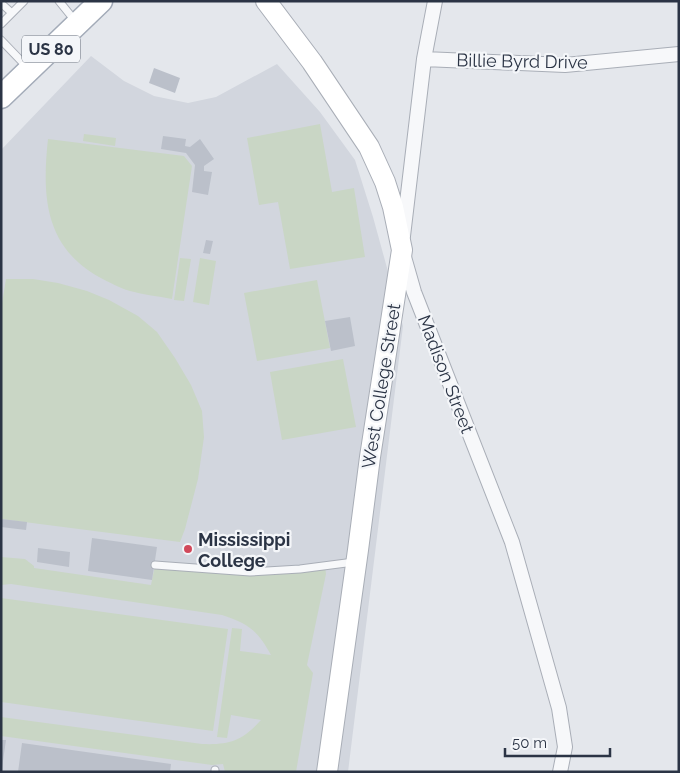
<svg xmlns="http://www.w3.org/2000/svg" width="680" height="773" font-family="Raleway,sans-serif">
	<style>
		.built { fill: #d2d6de }
		.green { fill: #c9d6c5 }
		.building { fill: #bbc0ca }
		.lines { fill: none; stroke-linecap: round; stroke-linejoin: round }
		.lane-casing { stroke: #a9aeb7; stroke-width: 9 }
		.street-casing { stroke: #a9aeb7; stroke-width: 16 }
		.secondary-casing { stroke: #a9aeb7; stroke-width: 22 }
		.primary-casing { stroke: #a3abb8; stroke-width: 25 }
		.lane { stroke: #f7f8fa; stroke-width: 7 }
		.street { stroke: #f7f8fa; stroke-width: 14 }
		.secondary { stroke: #fff; stroke-width: 20 }
		.primary { stroke: #fff; stroke-width: 22 }
		.poi-dot { fill: #d1495b; stroke: #f4f6f9; stroke-width: 2 }
		.labels { text-anchor: middle; dominant-baseline: central; stroke-width: 4.5; stroke-linejoin: round; paint-order: stroke }
		.shield { fill: #f4f6f9; stroke: #676e7b; stroke-width: 1 }
		.shield-label { font-size: 16px; font-weight: bold; fill: #2b3445 }
		.street-label { font-size: 18px; fill: #2b3445; stroke: #f4f6f9 }
		.poi-label { font-size: 18px; font-weight: bold; fill: #2b3445; stroke: #f4f6f9; text-anchor: start }
	</style>
	<rect width="100%" height="100%" fill="#e4e7ec"/>
	<!-- built -->
	<path class="built" d="M 91,56 L 124,81 L 154,96 L 188,103 L 216,97 L 277,64 L 320,112 L 355,160 L 373,217 L 403,326 L 348,772 L 1,772 L 1,150 Z"/>
	<!-- green -->
	<path class="green" d="M 320,124 L 332,192 L 354,188 L 365,257 L 290,269 L 278,202 L 259,205 L 247,138 Z
		M 84,134 L 116,138 L 115,146 L 83,141 Z
		M 48,139 L 184,156 L 192,166 L 172,299 C 158,296 144,295 130,291 C 119,288 109,282 99,277 C 44,246 42,195 48,139 Z
		M 180,258 L 191,259 L 184,301 L 174,300 Z
		M 200,258 L 216,261 L 209,305 L 193,302 Z
		M 6,279 L 33,279 L 58,283 L 87,291 L 109,300 L 138,316 L 157,332 L 175,358 L 191,385 L 202,411 L 204,437 L 198,479 L 185,529 L 180,542 L 1,519 L 1,309 Z
		M 317,280 L 330,348 L 257,361 L 244,293 Z
		M 343,359 L 356,427 L 282,440 L 270,372 Z
		M 1,557 L 25,559 L 34,566 L 34,568 L 151,585 L 155,565 L 250,572 L 325,566 L 326,574 L 307,665 L 313,673 L 296,772 L 225,772 L 223,764 L 212,765 L 1,736 L 1,717 L 202,744 C 230,745 242,741 261,720 L 231,715 L 227,738 L 217,737 L 232,628 L 242,629 L 240,651 L 271,655 C 257,630 249,624 222,615 L 11,584 L 1,585 Z
		M 1,598 L 228,629 L 213,731 L 1,702 Z"/>
	<!-- building -->
	<path class="building" d="M 154,68 L 180,78 L 175,93 L 149,83 Z
		M 163,136 L 186,139 L 185,146 L 190,147 L 200,139 L 214,159 L 204,166 L 204,171 L 212,172 L 208,195 L 192,192 L 195,165 L 186,153 L 161,149 Z
		M 206,240 L 213,241 L 210,254 L 203,253 Z
		M 350,317 L 355,346 L 331,351 L 325,321 Z
		M 1,519 L 27,522 L 26,530 L 1,527 Z
		M 92,538 L 157,547 L 152,580 L 88,571 Z
		M 38,548 L 70,552 L 69,567 L 37,562 Z
		M 1,740 L 6,740 L 2,768 L 1,767 Z
		M 22,743 L 171,764 L 170,772 L 18,772 Z"/>
	<g class="lines">
		<!-- lane casing -->
		<g class="lane-casing">
			<path id="lane" d="M 59,1 L 76,22
				M 3,5 L 12,13
				M 1,24 L 24,1
				M 1,40 L 27,67
				M 155,565 L 250,572 L 300,569 L 354,562
				M 215,770 L 215,772"/>
		</g>
		<!-- street casing -->
		<g class="street-casing">
			<path id="street" d="M 424,59 L 565,65 L 679,54
				M 403,236 L 424,59 L 435,1
				M 404,257 L 414,292 L 512,542 L 559,708 L 565,747 L 560,772"/>
		</g>
		<!-- secondary casing -->
		<g class="secondary-casing">
			<path id="secondary" d="M 266,1 L 312,62 L 369,147 L 385,182 L 393,207 L 402,250 L 370,457 L 358,550 L 327,772"/>
		</g>
		<!-- primary casing -->
		<g class="primary-casing">
			<path id="primary" d="M 1,97 L 101,1"/>
		</g>
		<!-- lane -->
		<use href="#lane" class="lane"/>
		<!-- street -->
		<use href="#street" class="street"/>
		<!-- secondary -->
		<use href="#secondary" class="secondary"/>
		<!-- primary -->
		<use href="#primary" class="primary"/>
	</g>
	<!-- markers -->
	<circle class="poi-dot" cx="188" cy="549" r="5"/>
	<g class="labels">
		<!-- shield labels -->
		<rect class="shield" x="22" y="35.5" width="58" height="27" rx="4"/>
		<g class="shield-label">
			<text x="51" y="49">US 80</text>
		</g>
		<!-- street labels -->
		<g class="street-label">
			<text transform="translate(522 61) rotate(1)">Billie Byrd Drive</text>
			<text transform="translate(446 374) rotate(69)">Madison Street</text>
			<text transform="translate(381 386) rotate(-81)">West College Street</text>
		</g>
		<!-- poi labels -->
		<g class="poi-label">
			<text x="198" y="539">Mississippi<tspan x="198" dy="21">College</tspan></text>
		</g>
	</g>
	<!-- border -->
	<rect width="680" height="773" fill="none" stroke="#2b3445" stroke-width="5"/>
	<!-- scale -->
	<path d="M505 748v8h105v-8" fill="none" stroke="#2b3445" stroke-width="2.5"/>
	<text x="512" y="748" font-size="15" fill="#2b3445" stroke="#f4f6f9" stroke-width="4" paint-order="stroke">50 m</text>
</svg>
